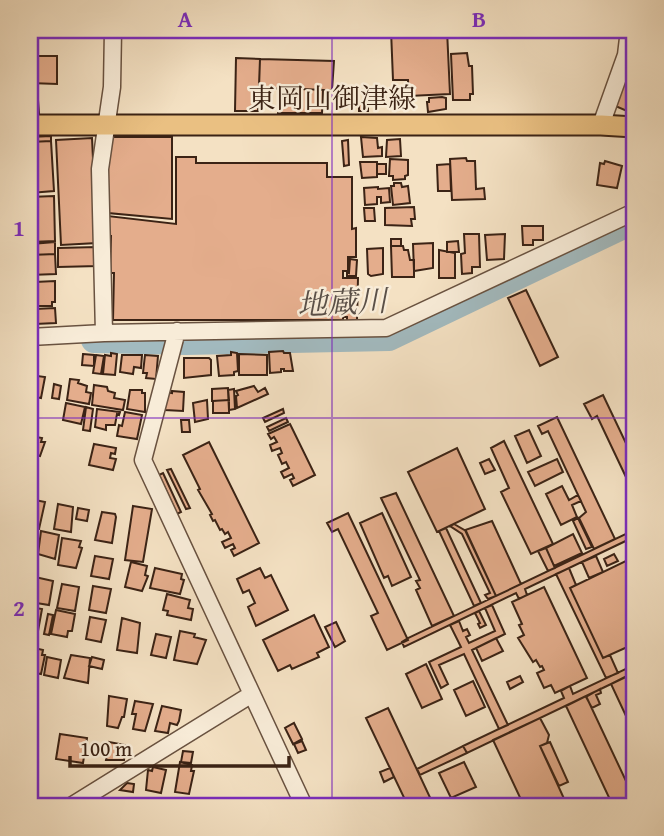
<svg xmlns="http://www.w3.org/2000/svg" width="664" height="836" font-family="'Gentium Book Plus','Noto Serif JP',serif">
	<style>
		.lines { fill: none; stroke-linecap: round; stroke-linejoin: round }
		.river { stroke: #a2babf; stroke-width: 26 }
		.building { fill: #e4ad8c; stroke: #3b2315; stroke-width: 2 }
		.minor-casing { stroke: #695240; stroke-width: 19 }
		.major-casing { stroke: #3b2315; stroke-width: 23 }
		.minor { stroke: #f8ecd8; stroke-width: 16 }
		.major { stroke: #eac082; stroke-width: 19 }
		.grid { fill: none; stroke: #7b2cbf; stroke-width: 2; stroke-opacity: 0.55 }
		.labels { text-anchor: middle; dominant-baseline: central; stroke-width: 5; stroke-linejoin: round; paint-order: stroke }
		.street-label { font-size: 28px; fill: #3b2315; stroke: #f8ecd8 }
		.water-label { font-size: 30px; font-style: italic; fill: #5a5048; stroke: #f8ecd8 }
		.neatline { fill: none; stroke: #7b2cbf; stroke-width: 2.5 }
		.grid-label { font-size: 23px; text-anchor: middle; font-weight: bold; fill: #7b2cbf }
	</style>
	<rect width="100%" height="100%" fill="#f4e1c3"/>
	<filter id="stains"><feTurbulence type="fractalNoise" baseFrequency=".00286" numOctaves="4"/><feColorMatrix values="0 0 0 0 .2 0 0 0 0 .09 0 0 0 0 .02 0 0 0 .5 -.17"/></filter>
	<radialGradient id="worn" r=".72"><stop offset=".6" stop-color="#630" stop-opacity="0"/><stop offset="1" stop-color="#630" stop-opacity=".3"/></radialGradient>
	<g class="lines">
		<!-- river -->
		<path class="river" d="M 94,340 L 186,342 L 389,338 L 634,221"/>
	</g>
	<!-- building -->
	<path class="building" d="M 391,30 L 447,30 L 450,94 L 409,96 L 408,80 L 393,80 Z
		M 467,53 L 469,66 L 472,66 L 473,94 L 470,94 L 470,100 L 453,100 L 451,54 Z
		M 30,56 L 57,56 L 57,84 L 30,83 Z
		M 236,58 L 260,59 L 258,111 L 235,111 Z
		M 260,59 L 334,61 L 332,90 L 259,88 Z
		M 628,59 L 634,64 L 634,114 L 613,105 L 624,78 L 629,74 L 623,72 Z
		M 280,88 L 323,90 L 322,113 L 278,113 Z
		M 442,97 L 446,98 L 446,109 L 428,112 L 427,102 L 429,102 L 429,98 Z
		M 30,100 L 38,100 L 39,113 L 30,113 Z
		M 359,101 L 368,101 L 368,111 L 359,111 Z
		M 51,136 L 51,141 L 30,142 L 30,137 Z
		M 113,137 L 172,137 L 172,219 L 108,213 L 108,155 Z
		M 361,137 L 377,138 L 378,148 L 382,147 L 382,156 L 363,157 Z
		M 92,138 L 97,243 L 61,245 L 56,140 Z
		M 400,139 L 401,156 L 386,157 L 387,140 Z
		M 348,140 L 349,165 L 344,166 L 342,141 Z
		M 51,141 L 54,191 L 30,193 L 30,142 Z
		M 176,157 L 196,157 L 196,163 L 327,163 L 327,177 L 352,177 L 352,229 L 356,228 L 356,257 L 348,257 L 348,271 L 343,271 L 343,278 L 358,278 L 357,320 L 347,321 L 347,317 L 343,317 L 343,320 L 113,320 L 114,273 L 110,273 L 111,236 L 107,236 L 108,216 L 176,224 Z
		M 466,158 L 467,161 L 475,161 L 476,189 L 484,188 L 485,199 L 452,200 L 450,159 Z
		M 390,159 L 408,160 L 408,175 L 405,176 L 405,179 L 393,180 L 393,176 L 389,176 Z
		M 605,161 L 622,166 L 617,188 L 597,185 L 600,163 L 604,164 Z
		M 360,162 L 377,162 L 377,177 L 362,178 Z
		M 377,164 L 386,164 L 386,174 L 377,174 Z
		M 450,164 L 451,191 L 438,191 L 437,165 Z
		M 394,183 L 401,183 L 402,187 L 408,186 L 410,203 L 393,205 L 391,186 L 394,186 Z
		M 378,187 L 378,189 L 389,188 L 390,202 L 381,203 L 381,197 L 377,197 L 377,204 L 365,205 L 364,188 Z
		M 54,196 L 55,241 L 30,242 L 30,197 Z
		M 414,207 L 415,219 L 411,219 L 412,226 L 385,225 L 385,208 Z
		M 364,208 L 374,208 L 375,221 L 365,221 Z
		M 522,226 L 543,226 L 543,240 L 533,240 L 533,245 L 523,245 Z
		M 464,234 L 479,234 L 480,267 L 472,267 L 472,273 L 462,274 L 461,254 L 465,253 Z
		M 505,234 L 504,259 L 487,260 L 485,235 Z
		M 391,239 L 401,239 L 401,246 L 391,246 Z
		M 458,241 L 459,252 L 447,252 L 447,242 Z
		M 55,242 L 55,254 L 31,255 L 31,244 Z
		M 433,243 L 433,268 L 414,271 L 413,244 Z
		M 391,246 L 403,246 L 404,250 L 408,250 L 410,260 L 414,260 L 414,277 L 392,277 Z
		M 97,247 L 98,266 L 58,267 L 58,248 Z
		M 383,248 L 383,274 L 371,276 L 368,274 L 367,249 Z
		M 439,250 L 455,253 L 455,278 L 439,278 Z
		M 55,254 L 56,274 L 30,275 L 30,255 Z
		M 350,259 L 357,260 L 356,276 L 347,276 L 347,272 L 349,273 Z
		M 55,281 L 55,302 L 52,302 L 52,306 L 36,306 L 35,282 Z
		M 526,290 L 558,357 L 540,366 L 508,298 Z
		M 55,308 L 56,323 L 35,324 L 35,309 Z
		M 283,351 L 284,353 L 290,353 L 293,371 L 284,371 L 284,369 L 281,369 L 281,372 L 270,373 L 269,352 Z
		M 231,352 L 237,353 L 238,371 L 234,372 L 234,375 L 219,376 L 217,356 L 231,355 Z
		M 111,353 L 117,354 L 115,375 L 103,374 L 105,355 L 111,356 Z
		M 83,354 L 94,355 L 94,366 L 82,365 Z
		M 239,354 L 267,355 L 267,375 L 239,375 Z
		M 96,355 L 104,356 L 101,374 L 93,373 Z
		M 122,355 L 142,355 L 141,368 L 134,367 L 133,374 L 120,372 Z
		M 145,355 L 158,356 L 156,379 L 146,378 L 147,373 L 143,373 Z
		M 184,358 L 209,358 L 211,360 L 211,375 L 184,378 Z
		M 30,375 L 45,377 L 41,398 L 30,396 Z
		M 70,379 L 79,380 L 78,383 L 87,386 L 86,392 L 91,393 L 89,404 L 67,400 Z
		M 54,384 L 61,386 L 59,399 L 52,398 Z
		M 94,385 L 107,387 L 108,391 L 115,393 L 114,398 L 125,400 L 123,410 L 92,405 Z
		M 254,386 L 258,392 L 265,388 L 268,394 L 237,408 L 236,396 L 238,395 L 236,391 Z
		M 228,388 L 229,400 L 212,401 L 212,389 Z
		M 234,389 L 235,409 L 229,410 L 228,390 Z
		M 130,390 L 142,390 L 142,393 L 145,393 L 145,412 L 127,409 Z
		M 172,391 L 184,392 L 183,411 L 165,410 L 164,392 L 172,393 Z
		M 603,395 L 634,460 L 634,494 L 597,416 L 592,419 L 584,404 Z
		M 207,400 L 208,419 L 195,422 L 193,403 Z
		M 229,400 L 229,413 L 213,413 L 213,401 Z
		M 66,403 L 85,407 L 81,424 L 63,420 Z
		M 86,407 L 93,409 L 90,431 L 83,430 Z
		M 97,409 L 120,412 L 119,415 L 117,414 L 115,425 L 106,425 L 106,430 L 95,427 Z
		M 283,409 L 284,413 L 265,422 L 263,418 Z
		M 125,412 L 142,415 L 137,439 L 117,436 L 119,425 L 122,426 Z
		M 557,417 L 615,539 L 594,549 L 579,518 L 586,512 L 548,431 L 542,434 L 538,426 Z
		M 286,418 L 288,422 L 269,431 L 267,427 Z
		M 181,420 L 189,420 L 190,432 L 182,432 Z
		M 290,424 L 315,475 L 293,486 L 290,480 L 294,478 L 292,474 L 284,478 L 281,472 L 289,468 L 286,462 L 282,464 L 278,455 L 282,453 L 280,448 L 272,451 L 270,445 L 277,442 L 274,437 L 271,439 L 268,434 Z
		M 529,430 L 541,456 L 527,463 L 515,436 Z
		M 30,436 L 42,438 L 41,442 L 45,442 L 40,456 L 30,454 Z
		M 504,441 L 553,544 L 531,554 L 501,492 L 509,488 L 491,448 Z
		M 209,442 L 259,543 L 234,556 L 231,550 L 235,548 L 233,544 L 225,548 L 222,542 L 231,538 L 228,532 L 225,534 L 222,529 L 220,530 L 215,520 L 213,521 L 210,515 L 212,514 L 198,490 L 200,489 L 183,455 Z
		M 94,444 L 116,448 L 115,454 L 111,453 L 110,458 L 116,459 L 113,470 L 89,465 Z
		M 457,448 L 485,509 L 437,532 L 408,472 Z
		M 489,459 L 495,470 L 485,474 L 480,463 Z
		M 557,459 L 563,472 L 535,486 L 528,472 Z
		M 171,469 L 190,508 L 186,509 L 167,470 Z
		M 163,473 L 181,512 L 177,514 L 159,475 Z
		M 562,486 L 569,500 L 578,495 L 581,501 L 572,505 L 577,517 L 561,525 L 546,494 Z
		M 396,493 L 454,616 L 432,626 L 416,590 L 420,588 L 416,581 L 420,580 L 381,498 Z
		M 30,499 L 45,502 L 39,529 L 30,528 Z
		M 58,504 L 73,507 L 71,532 L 54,529 Z
		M 133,506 L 152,509 L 143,562 L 125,560 Z
		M 78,508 L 89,510 L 87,521 L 76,519 Z
		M 102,512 L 115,514 L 116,517 L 112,543 L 95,540 Z
		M 348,513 L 408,640 L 387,650 L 371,616 L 378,613 L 338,529 L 332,532 L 327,523 Z
		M 382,513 L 411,577 L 392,586 L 388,576 L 384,578 L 360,523 Z
		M 578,518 L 592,547 L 586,549 L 573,521 Z
		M 492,521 L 521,584 L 496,596 L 465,530 Z
		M 454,524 L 466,531 L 496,596 L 488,599 L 485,595 L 490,593 L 462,534 L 450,526 Z
		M 446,528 L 481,603 L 474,606 L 439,531 Z
		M 30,529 L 36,530 L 32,556 L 30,555 Z
		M 634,530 L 634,537 L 525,589 L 527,595 L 519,599 L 516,593 L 404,647 L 402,642 L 408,638 Z
		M 41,531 L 59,535 L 55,559 L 38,554 Z
		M 573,534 L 582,553 L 554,566 L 546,548 Z
		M 62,538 L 81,541 L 79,547 L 82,548 L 76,568 L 58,565 Z
		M 546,548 L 555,568 L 548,571 L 538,551 Z
		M 614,554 L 618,561 L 607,566 L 604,559 Z
		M 95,556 L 113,559 L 109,579 L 91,576 Z
		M 596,556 L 603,572 L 589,578 L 582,562 Z
		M 634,557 L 634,644 L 603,658 L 570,588 Z
		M 131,562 L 147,566 L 145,575 L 148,576 L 142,591 L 125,587 Z
		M 155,568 L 182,574 L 181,579 L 184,580 L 180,594 L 150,588 Z
		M 260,568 L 265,578 L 271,575 L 288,610 L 256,626 L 248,607 L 255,603 L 249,590 L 243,593 L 237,579 Z
		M 569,568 L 576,585 L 570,588 L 603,658 L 610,655 L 618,673 L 606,678 L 556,574 Z
		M 35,577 L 53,581 L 49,605 L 30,602 Z
		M 62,584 L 79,587 L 75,611 L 57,608 Z
		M 93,586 L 111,589 L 106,613 L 89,610 Z
		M 544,587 L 587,678 L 555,693 L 551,685 L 544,688 L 537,673 L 544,670 L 542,666 L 540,667 L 536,660 L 533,662 L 518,638 L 524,635 L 519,625 L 522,624 L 512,602 Z
		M 167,594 L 190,600 L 188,608 L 193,609 L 191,620 L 167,615 L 168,611 L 163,610 Z
		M 492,605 L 505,634 L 472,650 L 508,725 L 499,729 L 464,654 L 439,665 L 448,684 L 441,688 L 429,662 L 461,647 L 450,625 L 459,621 L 463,631 L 467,629 L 470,635 L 466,637 L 469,643 L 495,631 L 485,608 Z
		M 30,607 L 42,609 L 38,631 L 30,629 Z
		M 56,610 L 75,614 L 72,631 L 68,631 L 67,637 L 51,634 Z
		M 479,611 L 486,625 L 480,628 L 478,624 L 480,623 L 475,613 Z
		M 48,614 L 53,615 L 49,635 L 44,634 Z
		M 314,615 L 329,647 L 317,653 L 319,657 L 292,669 L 290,665 L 278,671 L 263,640 Z
		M 90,617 L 106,620 L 101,642 L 86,639 Z
		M 122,618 L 140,623 L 137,653 L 117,650 Z
		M 336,622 L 345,641 L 335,647 L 325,627 Z
		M 180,631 L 195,634 L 194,637 L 206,640 L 197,664 L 174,660 Z
		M 156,634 L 171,637 L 166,658 L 151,655 Z
		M 496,638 L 503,651 L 482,661 L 476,648 Z
		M 30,647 L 43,650 L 42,655 L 45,655 L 41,674 L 30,672 Z
		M 71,655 L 90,658 L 88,683 L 64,678 Z
		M 47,657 L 61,660 L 58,678 L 44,675 Z
		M 92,657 L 104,660 L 102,669 L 89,666 Z
		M 426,664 L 442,699 L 422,708 L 406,674 Z
		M 634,665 L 634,673 L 467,753 L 463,746 L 564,698 L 561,691 L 570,686 L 573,694 Z
		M 631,674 L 634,682 L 634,733 L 611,684 Z
		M 520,676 L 523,682 L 510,689 L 507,682 Z
		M 473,681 L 485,707 L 466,716 L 454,690 Z
		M 600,689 L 601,693 L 596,695 L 600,704 L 592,708 L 586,697 Z
		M 109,696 L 127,699 L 124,717 L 122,717 L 118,728 L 107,726 Z
		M 586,696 L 634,798 L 634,806 L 613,806 L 566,706 Z
		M 135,701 L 153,704 L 145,731 L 133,729 L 136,714 L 132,714 Z
		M 162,706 L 181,710 L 179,721 L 177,725 L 170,723 L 168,733 L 155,731 Z
		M 388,708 L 396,725 L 434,806 L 408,806 L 366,718 Z
		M 540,718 L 549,735 L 547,743 L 540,746 L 566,803 L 559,806 L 524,806 L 493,740 Z
		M 294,723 L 302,739 L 293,744 L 285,728 Z
		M 60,734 L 87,738 L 83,763 L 56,759 Z
		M 302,741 L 306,750 L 298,753 L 294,744 Z
		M 109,742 L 130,746 L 129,752 L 125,752 L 124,760 L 106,760 Z
		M 550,742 L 568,782 L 559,786 L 540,746 Z
		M 463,746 L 467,753 L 420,775 L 417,769 Z
		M 183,751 L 193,752 L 191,763 L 181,762 Z
		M 180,762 L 192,765 L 191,771 L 194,771 L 189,794 L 175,792 Z
		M 464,762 L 476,787 L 451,798 L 439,773 Z
		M 153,767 L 166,770 L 161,793 L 146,790 L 148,770 L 152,771 Z
		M 390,768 L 394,777 L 384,782 L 380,772 Z
		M 127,783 L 134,784 L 133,792 L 120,790 Z
		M 205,800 L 228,802 L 228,806 L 205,806 Z"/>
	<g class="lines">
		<!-- minor casing -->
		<g class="minor-casing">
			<path id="minor" d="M 601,125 L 626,55 L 629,30
				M 177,331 L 143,460 L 304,806
				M 104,333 L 100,169 L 112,87 L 113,30
				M 30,337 L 104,333 L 386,328 L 634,212
				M 71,806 L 252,694"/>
		</g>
		<!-- major casing -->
		<g class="major-casing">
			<path id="major" d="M 30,125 L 601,125 L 634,127"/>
		</g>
		<!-- minor -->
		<use href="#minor" class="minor"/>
		<!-- major -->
		<use href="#major" class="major"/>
	</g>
	<!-- grid -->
	<path class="grid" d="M 332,30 L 332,806M 30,418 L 634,418"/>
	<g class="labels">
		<!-- street labels -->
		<g class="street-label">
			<text x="332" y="97">東岡山御津線</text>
		</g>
		<!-- water labels -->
		<g class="water-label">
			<text transform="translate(342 302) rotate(-3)">地蔵川</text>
		</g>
	</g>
	<!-- margin -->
	<rect width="664" height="836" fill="none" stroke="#f4e1c3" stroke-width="77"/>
	<!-- scale -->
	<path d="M70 756v10h219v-10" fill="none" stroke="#3b2315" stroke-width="3.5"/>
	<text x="80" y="756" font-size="21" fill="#3b2315" stroke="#f8ecd8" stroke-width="5" paint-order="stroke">100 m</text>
	<rect x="38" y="38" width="588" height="760" class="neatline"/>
	<g class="grid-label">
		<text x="185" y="27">A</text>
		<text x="479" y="27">B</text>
		<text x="19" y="236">1</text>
		<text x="19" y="616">2</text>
	</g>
	<rect width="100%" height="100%" filter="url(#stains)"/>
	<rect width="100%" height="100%" fill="url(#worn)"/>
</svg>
